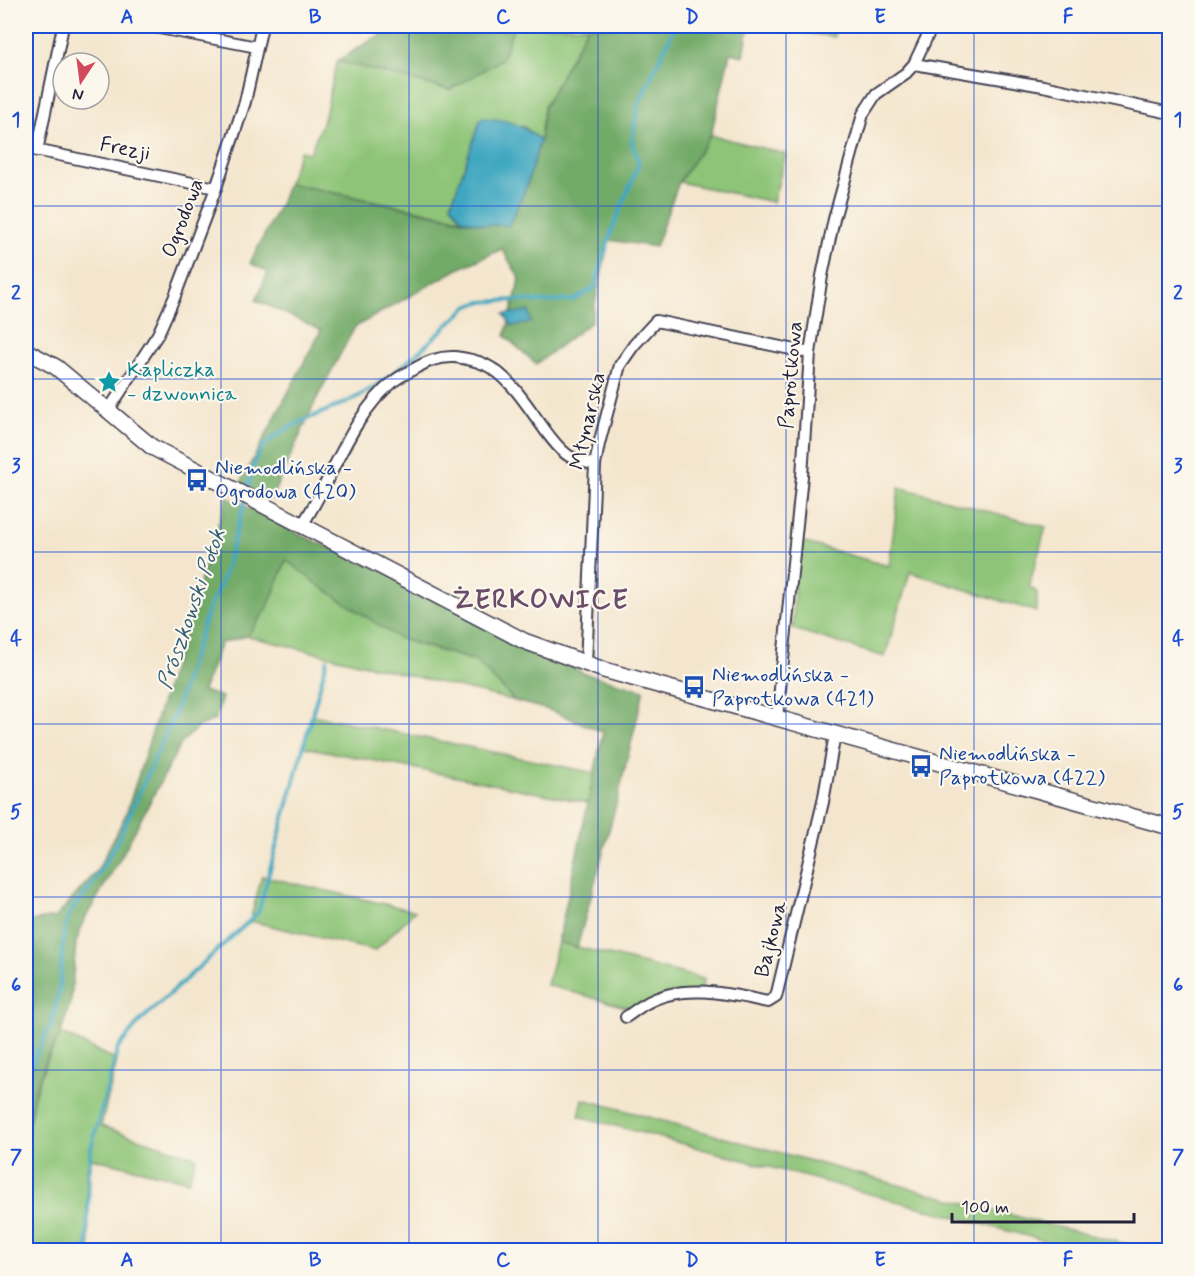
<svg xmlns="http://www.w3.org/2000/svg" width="1195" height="1276" font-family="Mynerve,sans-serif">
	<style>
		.green { fill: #8dc477; stroke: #587359; stroke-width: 1.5 }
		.forest { fill: #72aa68; stroke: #4a6652; stroke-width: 1.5 }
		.water { fill: #41a7c1; stroke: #32647e; stroke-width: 1.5 }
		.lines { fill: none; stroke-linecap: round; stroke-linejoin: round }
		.stream { stroke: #41a7c1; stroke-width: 4 }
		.minor-casing { stroke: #423f51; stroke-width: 14 }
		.secondary-casing { stroke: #423f51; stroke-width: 18 }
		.minor { stroke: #fff; stroke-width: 10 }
		.secondary { stroke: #fff; stroke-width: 15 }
		.grid { fill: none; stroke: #1d4ed8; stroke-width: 1.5; stroke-opacity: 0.55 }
		.labels { text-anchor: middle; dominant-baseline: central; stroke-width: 4.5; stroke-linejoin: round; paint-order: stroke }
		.street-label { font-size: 21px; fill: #22223b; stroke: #fbf7ec }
		.culture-label { font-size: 21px; fill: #0d838f; stroke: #fbf7ec; text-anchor: start }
		.transit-label { font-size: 21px; fill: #164399; stroke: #fbf7ec; text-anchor: start }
		.water-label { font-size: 22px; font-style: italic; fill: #305e77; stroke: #fbf7ec }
		.district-label { font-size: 27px; font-weight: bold; letter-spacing: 1.5px; fill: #6b4d6b; stroke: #fbf7ec }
		.neatline { fill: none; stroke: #1d4ed8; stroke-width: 2 }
		.grid-label { font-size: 20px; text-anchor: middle; font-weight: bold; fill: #1d4ed8 }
	</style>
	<rect width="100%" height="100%" fill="#fbf7ec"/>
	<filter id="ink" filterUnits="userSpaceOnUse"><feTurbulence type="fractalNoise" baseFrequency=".0167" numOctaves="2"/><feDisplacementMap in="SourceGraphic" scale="12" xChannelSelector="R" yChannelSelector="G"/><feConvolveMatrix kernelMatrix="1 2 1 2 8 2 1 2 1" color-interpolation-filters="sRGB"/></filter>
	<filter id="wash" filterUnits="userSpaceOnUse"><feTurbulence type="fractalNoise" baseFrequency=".008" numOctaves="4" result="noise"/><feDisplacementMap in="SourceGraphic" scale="24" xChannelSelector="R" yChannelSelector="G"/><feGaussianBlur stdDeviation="1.35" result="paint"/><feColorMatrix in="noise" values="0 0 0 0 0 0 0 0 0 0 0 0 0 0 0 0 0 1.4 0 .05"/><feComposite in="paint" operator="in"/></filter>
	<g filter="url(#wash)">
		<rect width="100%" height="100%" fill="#f4e6ce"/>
		<!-- green -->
		<path class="green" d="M 514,26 L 588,26 L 544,107 L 540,140 L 523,126 L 466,166 L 451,204 L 462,219 L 288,183 L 300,151 L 310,153 L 325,115 L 337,61 L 450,90 L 502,59 Z
			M 762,26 L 836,26 L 834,37 Z
			M 711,135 L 786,154 L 773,202 L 679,182 Z
			M 899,487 L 1046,527 L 1029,586 L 1037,592 L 1037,612 L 910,572 L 885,657 L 793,629 L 795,540 L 889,566 Z
			M 287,559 L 317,584 L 412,643 L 476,661 L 515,701 L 247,636 L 267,609 Z
			M 312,715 L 595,773 L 589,803 L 304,747 Z
			M 262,876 L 415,911 L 375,951 L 250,921 Z
			M 558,942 L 704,979 L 701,992 L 670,994 L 636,1010 L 547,985 Z
			M 61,1033 L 117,1061 L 101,1126 L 196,1157 L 189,1181 L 91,1158 L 86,1171 L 90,1250 L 26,1250 C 26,1214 22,1175 26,1138 C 29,1101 44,1065 61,1033 Z
			M 583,1099 L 987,1209 L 1149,1250 L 1079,1250 L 579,1116 Z"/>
		<!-- forest -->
		<path class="forest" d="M 394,26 L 514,26 L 502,59 L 450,90 L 337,61 Z
			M 588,26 L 749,26 L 744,56 L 730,53 L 711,135 L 679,182 L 655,247 L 609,240 L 591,322 L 536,364 L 505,336 L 520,279 L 502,249 L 456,270 L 355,327 L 317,398 L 271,499 L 240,484 L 321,330 L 256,300 L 268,272 L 250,263 L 279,206 L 288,183 L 485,225 L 509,225 L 527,185 L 540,140 L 544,108 Z
			M 227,497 L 305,537 L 430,591 L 583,673 L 644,690 L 617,801 L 577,948 L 558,942 L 603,732 L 552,711 L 515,701 L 476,661 L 398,638 L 317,584 L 286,560 L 267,609 L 247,636 L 221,643 L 203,691 L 222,697 L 215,720 L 199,726 L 181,743 L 120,859 L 83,922 L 76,943 L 71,1000 L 61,1033 L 47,1058 L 35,1090 L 26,1138 L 26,1047 L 34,993 L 26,982 L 26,922 L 56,917 L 97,871 L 126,814 Z"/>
		<!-- water -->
		<path class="water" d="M 481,118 C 507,119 520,123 540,140 L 527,185 L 509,225 L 485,225 L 462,219 L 451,205 Z
			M 529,311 L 531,323 L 512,326 L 504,314 Z"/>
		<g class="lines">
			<!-- stream -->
			<path class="stream" d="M 247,493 C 250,479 253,458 264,446 C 286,423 329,412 357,397 C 398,375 433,338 467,307 L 480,302 L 516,300 L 544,302 L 574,300 L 594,288 L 612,230 L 639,163 L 632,143 L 638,105 L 675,26
				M 26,1086 L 33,1061 L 51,1025 L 59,991 L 64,931 L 71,910 L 91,887 L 117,842 L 173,718 L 207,613 L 222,581 L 245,501
				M 87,1250 L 89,1173 L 91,1148 L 118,1048 L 140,1021 L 258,913 L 327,660"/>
		</g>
	</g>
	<g filter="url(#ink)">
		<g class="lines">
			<!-- minor casing -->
			<g class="minor-casing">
				<path id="minor" d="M 149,26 L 257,47
					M 914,64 L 1043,86 L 1170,113
					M 26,148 L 216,188
					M 37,151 L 63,26
					M 108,411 L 158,334 L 175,296 L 216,188 L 245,102 L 262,26
					M 302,525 C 332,481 350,416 393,382 C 398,377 406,374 412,370 C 426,362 439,356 455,357 C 480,360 494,366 511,385 C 528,402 551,445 569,456 C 576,460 587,462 595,465
					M 586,664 L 595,465 L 599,444 L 620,365 L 634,345 L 656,321 L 810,353
					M 777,718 L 802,476 L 810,353 L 822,276 L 834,219 L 863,114 L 876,94 L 906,73 L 914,64 L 932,26
					M 626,1017 C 632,1013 638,1008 645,1004 C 682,982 729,994 768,1002 L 776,997 L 823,802 L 835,734"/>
			</g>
			<!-- secondary casing -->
			<g class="secondary-casing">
				<path id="secondary" d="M 26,351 L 56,367 L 152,447 L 524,641 L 604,670 L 1170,827"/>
			</g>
			<!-- minor -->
			<use href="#minor" class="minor"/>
			<!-- secondary -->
			<use href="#secondary" class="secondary"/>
		</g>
	</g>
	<!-- grid -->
	<path class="grid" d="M 221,26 L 221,1250M 409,26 L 409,1250M 598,26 L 598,1250M 786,26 L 786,1250M 974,26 L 974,1250M 26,206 L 1170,206M 26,379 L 1170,379M 26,552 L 1170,552M 26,724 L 1170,724M 26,897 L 1170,897M 26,1070 L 1170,1070"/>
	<!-- icons -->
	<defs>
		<g id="sight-bare" transform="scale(1.8)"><path d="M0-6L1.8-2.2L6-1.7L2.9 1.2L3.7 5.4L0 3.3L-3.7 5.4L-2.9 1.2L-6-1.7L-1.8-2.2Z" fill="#0f9aa8" stroke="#fbf7ec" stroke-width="2.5" paint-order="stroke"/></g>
		<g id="bus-bare" transform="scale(1.8)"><path d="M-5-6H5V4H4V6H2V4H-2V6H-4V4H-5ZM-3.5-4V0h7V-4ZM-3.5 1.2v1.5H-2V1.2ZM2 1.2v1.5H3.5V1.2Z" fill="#1a4fb4" stroke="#fbf7ec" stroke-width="2.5" paint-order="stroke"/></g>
	</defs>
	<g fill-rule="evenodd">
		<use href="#sight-bare" x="109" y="382"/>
		<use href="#bus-bare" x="197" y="480"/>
		<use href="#bus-bare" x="694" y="687"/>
		<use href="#bus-bare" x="921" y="766"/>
	</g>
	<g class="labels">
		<!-- street labels -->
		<g class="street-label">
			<text transform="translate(125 149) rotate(11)">Frezji</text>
			<text transform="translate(183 218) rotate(-69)">Ogrodowa</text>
			<text transform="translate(791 375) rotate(-85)">Paprotkowa</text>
			<text transform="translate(588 421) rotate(-77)">Młynarska</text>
			<text transform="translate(771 939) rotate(-76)">Bajkowa</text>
		</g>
		<!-- culture labels -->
		<g class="culture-label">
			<text x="127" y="370">Kapliczka<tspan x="127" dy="24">- dzwonnica</tspan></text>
		</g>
		<!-- transit labels -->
		<g class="transit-label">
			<text x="215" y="468">Niemodlińska -<tspan x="215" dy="24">Ogrodowa (420)</tspan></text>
			<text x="712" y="675">Niemodlińska -<tspan x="712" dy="24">Paprotkowa (421)</tspan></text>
			<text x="939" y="754">Niemodlińska -<tspan x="939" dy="24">Paprotkowa (422)</tspan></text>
		</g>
		<!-- water labels -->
		<g class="water-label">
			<text transform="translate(192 609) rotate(-71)">Prószkowski Potok</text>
		</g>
		<!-- district labels -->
		<g class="district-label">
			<text x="541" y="600">ŻERKOWICE</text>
		</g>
	</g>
	<!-- margin -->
	<rect width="1195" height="1276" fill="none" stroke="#fbf7ec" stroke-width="66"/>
	<!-- north arrow -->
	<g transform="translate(81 81) rotate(193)"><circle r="28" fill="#fbf7ec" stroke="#a4a2a5" stroke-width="1.5"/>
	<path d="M0-4.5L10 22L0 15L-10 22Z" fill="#d1495b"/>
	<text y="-9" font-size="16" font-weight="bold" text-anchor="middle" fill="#22223b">N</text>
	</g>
	<!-- scale -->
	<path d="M952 1213v9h182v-9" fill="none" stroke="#22223b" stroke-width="3"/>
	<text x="961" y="1213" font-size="18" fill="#22223b" stroke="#fbf7ec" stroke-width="4.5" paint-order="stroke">100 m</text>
	<rect x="33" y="33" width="1129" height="1210" class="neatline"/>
	<g class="grid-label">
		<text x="127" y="23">A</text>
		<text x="315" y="23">B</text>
		<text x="503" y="23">C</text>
		<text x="692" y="23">D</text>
		<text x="880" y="23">E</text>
		<text x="1068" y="23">F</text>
		<text x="16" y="126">1</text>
		<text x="1178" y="126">1</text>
		<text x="16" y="299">2</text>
		<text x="1178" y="299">2</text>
		<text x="16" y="472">3</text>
		<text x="1178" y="472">3</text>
		<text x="16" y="645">4</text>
		<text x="1178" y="645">4</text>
		<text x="16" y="818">5</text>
		<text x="1178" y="818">5</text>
		<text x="16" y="991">6</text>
		<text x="1178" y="991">6</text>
		<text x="16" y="1163">7</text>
		<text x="1178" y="1163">7</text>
		<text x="127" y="1266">A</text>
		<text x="315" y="1266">B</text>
		<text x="503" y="1266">C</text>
		<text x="692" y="1266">D</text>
		<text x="880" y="1266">E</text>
		<text x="1068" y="1266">F</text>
	</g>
</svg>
